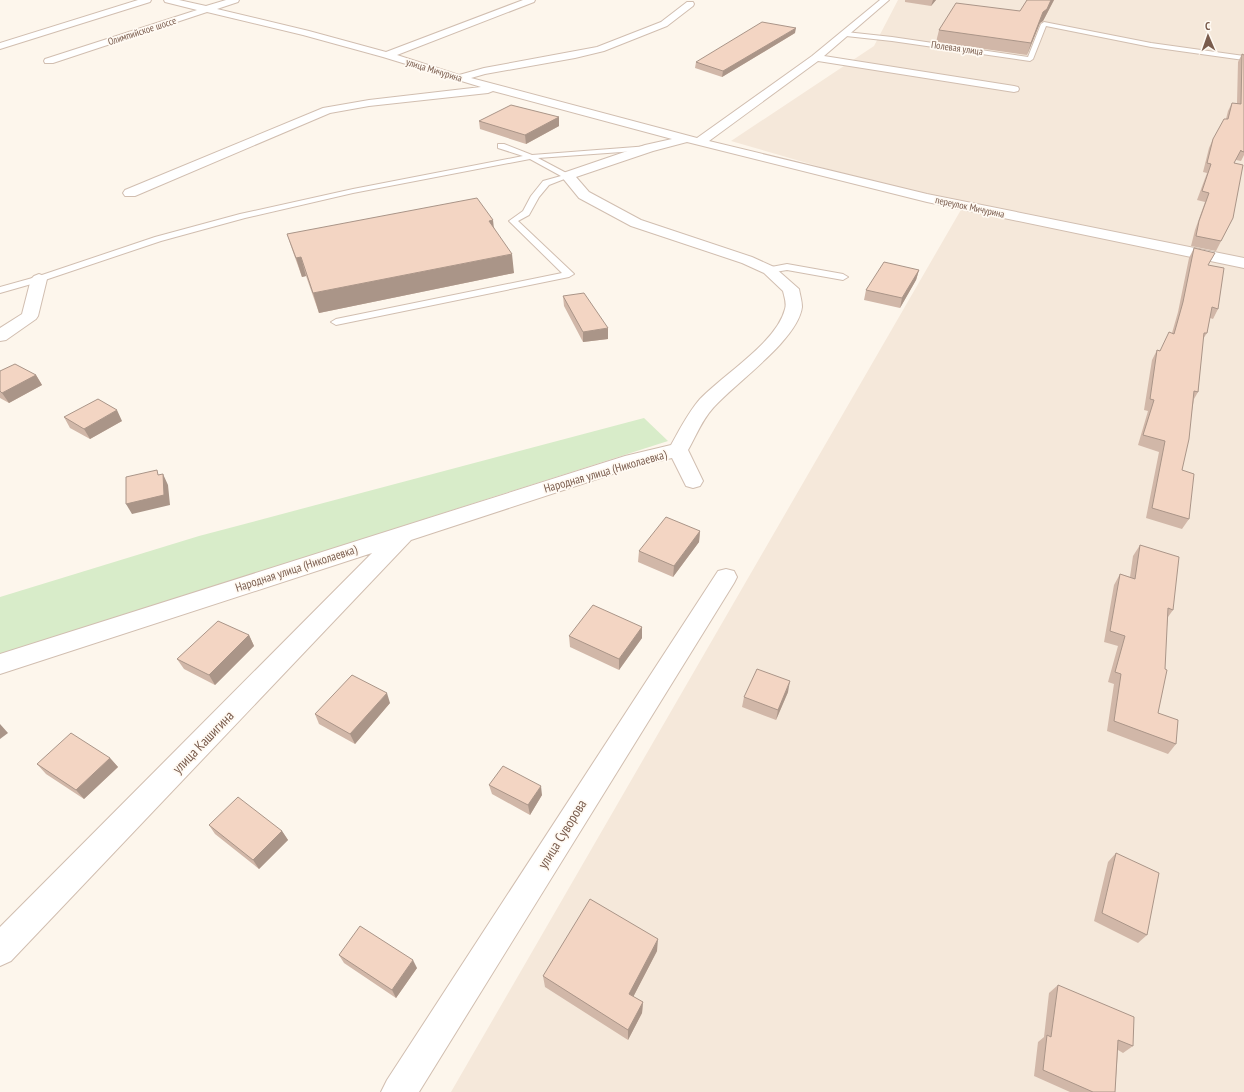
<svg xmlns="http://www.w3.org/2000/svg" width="1244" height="1092" font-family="'PT Sans Narrow',sans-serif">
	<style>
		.residential { fill: #f5e8da }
		.green { fill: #d8ecc9 }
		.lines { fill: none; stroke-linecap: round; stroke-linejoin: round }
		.service-casing { stroke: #d1beb0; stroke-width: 2 }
		.minor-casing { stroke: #d1beb0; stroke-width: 2 }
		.service { fill: #fff; fill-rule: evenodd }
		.minor { fill: #fff; fill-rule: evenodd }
		.wall { fill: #d1b7a8 }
		.shaded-wall { fill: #aa9588 }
		.building { fill: #f3d5c3; stroke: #aa9588 }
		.labels { text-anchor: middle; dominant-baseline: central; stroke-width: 3.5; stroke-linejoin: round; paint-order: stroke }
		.far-street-label { font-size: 10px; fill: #7a5c4d; stroke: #fffaf3 }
		.street-label { font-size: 12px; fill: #7a5c4d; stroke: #fffaf3 }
		.near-street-label { font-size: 14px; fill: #7a5c4d; stroke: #fffaf3 }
	</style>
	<rect width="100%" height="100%" fill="#fdf6ec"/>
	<!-- residential -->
	<path class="residential" d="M 898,0 L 1244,0 L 1244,1092 L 451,1092 L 962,208 L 731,141 L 874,46 Z"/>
	<!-- green -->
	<path class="green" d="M 644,418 L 668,441 L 0,655 L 0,597 L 199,536 Z"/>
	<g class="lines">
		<!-- service casing -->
		<g class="service-casing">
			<path id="service" d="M 1044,22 L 1151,43 L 1244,56 L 1244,60 L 1151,47 L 1046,26 L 1033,59 L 1030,61 L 892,41 L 846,36 L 843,34 L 846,32 L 892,37 L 1028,57 L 1041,24 Z
				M 498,144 L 504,144 L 532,155 L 649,146 L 653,148 L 649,150 L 538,158 L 572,176 L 549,185 L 539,197 L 529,215 L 518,221 L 572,272 L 574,274 L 569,277 L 336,325 L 331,322 L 336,319 L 562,273 L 509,221 L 523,211 L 531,196 L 543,181 L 561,176 L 530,159 L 353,193 L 245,218 L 161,241 L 42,281 L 0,293 L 0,287 L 36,277 L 155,237 L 240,214 L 353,189 L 523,156 L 498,148 Z
				M 787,264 L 843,274 L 848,277 L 843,280 L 787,270 L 769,273 L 764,270 L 766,268 Z"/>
		</g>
		<!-- minor casing -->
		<g class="minor-casing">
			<path id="minor" d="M 138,0 L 151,0 L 150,2 L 0,49 L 0,43 Z
				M 164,0 L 179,0 L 206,6 L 226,0 L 239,0 L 238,2 L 217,9 L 309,31 L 386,52 L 523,0 L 535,0 L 534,2 L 397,55 L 459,75 L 484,68 L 597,47 L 661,22 L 687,2 L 693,2 L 694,4 L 693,6 L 667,26 L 604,51 L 575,58 L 485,74 L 471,78 L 697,138 L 812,56 L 880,0 L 889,0 L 824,56 L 1014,86 L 1018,87 L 1019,89 L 1018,91 L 1014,92 L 818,61 L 709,141 L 927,194 L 1244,258 L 1244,268 L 927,202 L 687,142 L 653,151 L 576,177 L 589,192 L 641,220 L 752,257 L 774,267 L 799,289 C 800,295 802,301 802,307 C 798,340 735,383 713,408 C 702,420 696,436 688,450 L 703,481 L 700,486 L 693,488 L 686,486 L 672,458 L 637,466 L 411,540 L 11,961 L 0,966 L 0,927 L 372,553 L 0,674 L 0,654 L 625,456 L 671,445 C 680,429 688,413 700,399 C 724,374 777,342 785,309 C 787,303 784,296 783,291 L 764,273 L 742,263 L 631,226 L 579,198 L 561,176 L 563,173 L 645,145 L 672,139 L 493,91 L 488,93 L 369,106 L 330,113 L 135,196 L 125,196 L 123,193 L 125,190 L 323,108 L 369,100 L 481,87 L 383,57 L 303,35 L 207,12 L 53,63 L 45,63 L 44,61 L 45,59 L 197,10 L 165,2 Z
				M 39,274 L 44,276 L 47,279 L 38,316 L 36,319 L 6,340 L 0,341 L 0,328 L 22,314 L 31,279 L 34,276 Z
				M 726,569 L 734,571 L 737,577 L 734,583 L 419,1092 L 381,1092 L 387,1080 L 718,571 Z"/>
		</g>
		<!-- service -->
		<use href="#service" class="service"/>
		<!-- minor -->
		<use href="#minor" class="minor"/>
	</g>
	<!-- wall -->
	<path class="wall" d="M 905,0 L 936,0 L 931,6 L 905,2 Z
		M 1027,0 L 1054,0 L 1043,21 L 1040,23 L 1027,55 L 936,42 L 939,30 L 1020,11 Z
		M 795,33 L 722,77 L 695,68 L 696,62 Z
		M 1242,54 L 1244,55 L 1244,155 L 1241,161 L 1236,160 L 1236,159 L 1234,163 L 1233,218 L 1216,251 L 1191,246 L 1195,230 L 1205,202 L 1197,200 L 1207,173 L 1203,172 L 1209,148 L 1213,139 L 1226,119 L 1228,111 L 1232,103 L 1237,103 L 1238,62 Z
		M 559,117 L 559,126 L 526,144 L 480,129 L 479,121 Z
		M 494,227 L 514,273 L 319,313 L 306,276 L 302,277 L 293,252 L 287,234 Z
		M 1194,248 L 1208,265 L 1218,309 L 1213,319 L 1210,318 L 1207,333 L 1203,339 L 1198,392 L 1194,399 L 1182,470 L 1189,519 L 1182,529 L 1146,518 L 1159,452 L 1138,445 L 1148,411 L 1144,410 L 1152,360 L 1157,350 L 1160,351 L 1172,333 L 1178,312 L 1189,258 Z
		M 919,270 L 916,280 L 900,308 L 864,300 L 866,290 Z
		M 563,296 L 608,339 L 583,342 L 564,306 Z
		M 0,371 L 36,375 L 42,385 L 9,403 L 0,398 Z
		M 64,417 L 122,421 L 90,439 L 70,428 Z
		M 700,531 L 699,542 L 673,577 L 638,562 L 639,551 Z
		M 1140,545 L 1173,610 L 1168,617 L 1158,713 L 1176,744 L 1168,754 L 1107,731 L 1114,684 L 1108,682 L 1118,646 L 1104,642 L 1114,585 L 1120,574 L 1130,577 L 1133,556 Z
		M 642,627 L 642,638 L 619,670 L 570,647 L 569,636 Z
		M 249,635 L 254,646 L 215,685 L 184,669 L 177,659 Z
		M 788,692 L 776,720 L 742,707 L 744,697 Z
		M 390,703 L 355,744 L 319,724 L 315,714 Z
		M 110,758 L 118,767 L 84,799 L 46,774 L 37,764 Z
		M 489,785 L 542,795 L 530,815 L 492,794 Z
		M 209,825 L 282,831 L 288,840 L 259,869 L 215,834 Z
		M 1116,853 L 1147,935 L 1138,943 L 1094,921 L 1108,862 Z
		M 657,951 L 633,997 L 643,1002 L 642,1013 L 628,1040 L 545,987 L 543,976 Z
		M 339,955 L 417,968 L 396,998 L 344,963 Z
		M 1058,985 L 1133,1046 L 1123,1053 L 1118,1050 L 1115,1092 L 1070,1092 L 1034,1076 L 1038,1042 L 1044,1037 L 1049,993 Z"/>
	<!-- shaded-wall -->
	<path class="shaded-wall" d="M 933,0 L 936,0 L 931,6 Z
		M 1051,0 L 1054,0 L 1043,21 L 1040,23 L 1027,55 L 1031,43 L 1043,12 Z
		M 796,28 L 795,33 L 722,77 L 723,71 Z
		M 559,117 L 559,126 L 526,144 L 525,135 Z
		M 493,220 L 495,238 L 489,221 Z
		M 512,254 L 514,273 L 319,313 L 313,293 Z
		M 301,257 L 306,276 L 302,277 L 296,258 Z
		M 919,270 L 916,280 L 900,308 L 902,298 Z
		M 608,328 L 608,339 L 583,342 L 583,332 Z
		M 36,375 L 42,385 L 9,403 L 2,393 Z
		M 117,410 L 122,421 L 90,439 L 84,429 Z
		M 163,474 L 168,485 L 170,505 L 132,514 L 126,504 Z
		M 700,531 L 699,542 L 673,577 L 674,566 Z
		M 642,627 L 642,638 L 619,670 L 619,659 Z
		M 249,635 L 254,646 L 215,685 L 209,675 Z
		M 790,681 L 788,692 L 776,720 L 778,710 Z
		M 387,693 L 390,703 L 355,744 L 350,734 Z
		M 0,724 L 8,733 L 0,739 Z
		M 110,758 L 118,767 L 84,799 L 76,790 Z
		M 541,786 L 542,795 L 530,815 L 528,805 Z
		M 282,831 L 288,840 L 259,869 L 253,860 Z
		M 658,939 L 657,951 L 629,1005 L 629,994 Z
		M 413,960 L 417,968 L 396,998 L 392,990 Z
		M 643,1002 L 642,1013 L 628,1040 L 628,1030 Z"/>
	<!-- building -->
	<path class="building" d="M 1027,0 L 1051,0 L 1047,9 L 1043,12 L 1031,43 L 939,30 L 956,3 L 1020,11 Z
		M 762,22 L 796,28 L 723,71 L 696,62 Z
		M 1242,54 L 1244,55 L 1244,152 L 1241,151 L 1241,150 L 1234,163 L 1243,165 L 1233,218 L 1221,241 L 1196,236 L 1199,221 L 1209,193 L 1202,191 L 1211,164 L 1207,163 L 1213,139 L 1224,119 L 1228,119 L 1232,103 L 1241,104 Z
		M 511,105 L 559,117 L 525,135 L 479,121 Z
		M 477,198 L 493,220 L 489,221 L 512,254 L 313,293 L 301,257 L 296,258 L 287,234 Z
		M 1194,248 L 1215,253 L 1208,265 L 1224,268 L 1218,309 L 1212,307 L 1207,333 L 1204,333 L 1198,392 L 1194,391 L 1189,439 L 1182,470 L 1194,474 L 1189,519 L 1152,508 L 1165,441 L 1143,435 L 1154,400 L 1150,399 L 1157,350 L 1160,351 L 1169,332 L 1174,334 L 1183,302 Z
		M 884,262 L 919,270 L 902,298 L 866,290 Z
		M 584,293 L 608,328 L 583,332 L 563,296 Z
		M 15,364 L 36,375 L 2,393 L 0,391 L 0,371 Z
		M 98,399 L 117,410 L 84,429 L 64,417 Z
		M 157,470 L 158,475 L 163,474 L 164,495 L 126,504 L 126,477 Z
		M 666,517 L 700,531 L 674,566 L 639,551 Z
		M 1140,545 L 1179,557 L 1173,610 L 1168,608 L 1165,669 L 1167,670 L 1158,713 L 1178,720 L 1176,744 L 1114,721 L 1121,674 L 1115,672 L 1125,636 L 1110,631 L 1120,574 L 1135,579 Z
		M 593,605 L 642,627 L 619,659 L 569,636 Z
		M 218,621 L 249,635 L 209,675 L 177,659 Z
		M 757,669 L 790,681 L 778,710 L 744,697 Z
		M 352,675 L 387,693 L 350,734 L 315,714 Z
		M 71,733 L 110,758 L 76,790 L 37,764 Z
		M 503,766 L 541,786 L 528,805 L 489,785 Z
		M 238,797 L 282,831 L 253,860 L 209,825 Z
		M 1116,853 L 1159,873 L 1147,935 L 1102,913 Z
		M 590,899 L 658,939 L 629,994 L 643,1002 L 628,1030 L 543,976 Z
		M 360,926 L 413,960 L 392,990 L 339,955 Z
		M 1058,985 L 1134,1017 L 1133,1046 L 1118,1040 L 1115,1092 L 1093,1092 L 1043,1070 L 1047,1035 L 1051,1037 Z"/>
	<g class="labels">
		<!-- far-street labels -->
		<g class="far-street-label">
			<text transform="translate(142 31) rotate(-18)">Олимпийское шоссе</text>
			<text transform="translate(957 48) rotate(8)">Полевая улица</text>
			<text transform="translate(434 70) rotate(17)">улица Мичурина</text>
			<text transform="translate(970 207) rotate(12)">переулок Мичурина</text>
		</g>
		<!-- street labels -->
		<g class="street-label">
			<text transform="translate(605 471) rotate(-16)">Народная улица (Николаевка)</text>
			<text transform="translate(296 568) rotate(-18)">Народная улица (Николаевка)</text>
		</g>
		<!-- near-street labels -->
		<g class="near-street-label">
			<text transform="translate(203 742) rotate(-46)">улица Кашигина</text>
			<text transform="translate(562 834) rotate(-58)">улица Суворова</text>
		</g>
	</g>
	<!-- north arrow -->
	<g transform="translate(1208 36) rotate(358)" stroke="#fffaf3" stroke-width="3" paint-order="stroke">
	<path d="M0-3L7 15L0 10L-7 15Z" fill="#7a5c4d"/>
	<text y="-6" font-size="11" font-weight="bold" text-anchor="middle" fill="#7a5c4d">С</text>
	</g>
</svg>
